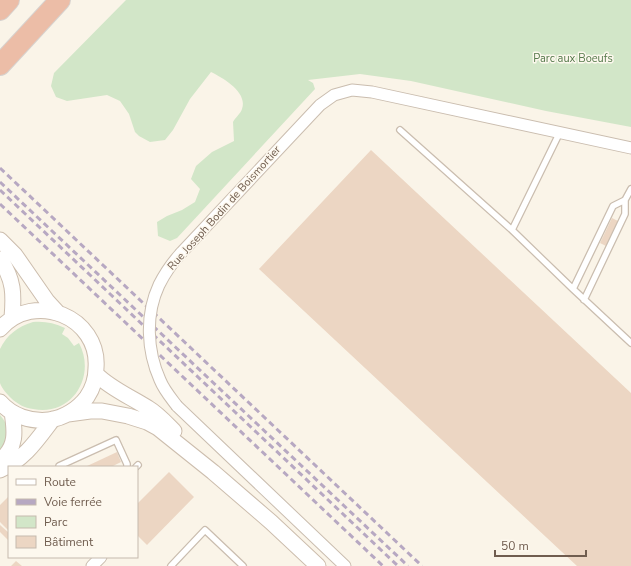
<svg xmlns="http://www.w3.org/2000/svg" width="631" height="566" font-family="'Nunito Sans',sans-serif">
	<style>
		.green { fill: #d2e6c8 }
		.building { fill: #ecd6c3 }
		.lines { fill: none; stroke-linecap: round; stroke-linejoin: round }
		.lane-casing { stroke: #cabdaf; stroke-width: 8 }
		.street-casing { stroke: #cabdaf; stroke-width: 13 }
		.secondary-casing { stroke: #ccbdad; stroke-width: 17 }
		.highway-casing { stroke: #d7d2ce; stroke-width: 22 }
		.lane { stroke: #fff; stroke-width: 5.5 }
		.street { stroke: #fff; stroke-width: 11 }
		.secondary { stroke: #fff; stroke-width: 15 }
		.highway { stroke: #ecbda7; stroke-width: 20 }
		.rail { stroke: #b7a8c2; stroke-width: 3; stroke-dasharray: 6 4; stroke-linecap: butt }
		.street-bridge-casing { stroke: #cabdaf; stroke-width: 13; stroke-linecap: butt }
		.street-bridge { stroke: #fff; stroke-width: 11 }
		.labels { text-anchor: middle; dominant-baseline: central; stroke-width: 3; stroke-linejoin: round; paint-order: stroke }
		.park-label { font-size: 11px; fill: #567a4c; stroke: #fdf8ee }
		.street-label { font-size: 11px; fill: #705d4f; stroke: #fdf8ee }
	</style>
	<rect width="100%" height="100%" fill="#faf4e8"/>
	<!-- green -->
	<path class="green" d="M 126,0 L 631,0 L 631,127 L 546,111 L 411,81 L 360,74 L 308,80 L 313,83 L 315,89 L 177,238 L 170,241 L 158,236 L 157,222 L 167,216 L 182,210 L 195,202 L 200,189 L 191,179 L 196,166 L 212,152 L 234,141 L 233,122 C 235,118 241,113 242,109 C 248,92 223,78 211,72 L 190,99 L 173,130 L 165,140 L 150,142 L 139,136 L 135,132 L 129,114 L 120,101 L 107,95 L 67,101 L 56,97 L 51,86 L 54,73 Z
		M 33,322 C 45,321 54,323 65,328 L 62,334 L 68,338 L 74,346 L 79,343 C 97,377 71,417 33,409 C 25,408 17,404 11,398 C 7,394 2,389 0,383 C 0,377 0,357 0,349 C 7,335 17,327 33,322 Z
		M 0,415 C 6,422 10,430 8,439 C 7,444 2,449 0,454 Z"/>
	<!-- building -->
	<path class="building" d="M 371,150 L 631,393 L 631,566 L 577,566 L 259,269 Z
		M 612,218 L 618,221 L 606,246 L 600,243 Z
		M 117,452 L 121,462 L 111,467 L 85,467 Z
		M 169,472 L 194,497 L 147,545 L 137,535 L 137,504 Z
		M 9,496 L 9,531 L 0,522 L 0,505 Z
		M 0,525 L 9,533 L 9,541 L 0,532 Z
		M 16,561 L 22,566 L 11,566 Z"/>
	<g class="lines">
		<!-- lane casing -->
		<g class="lane-casing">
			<path id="lane" d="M 400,130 L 512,230 L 573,289 L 631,343
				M 512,230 L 560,132
				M 573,289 L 613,206 L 625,200
				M 584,300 L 625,214 L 625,200 L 631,189
				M 59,467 L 59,466 L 116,440 L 127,464 L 127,467
				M 136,467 L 138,465
				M 171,566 L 205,530 L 243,566"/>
		</g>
		<!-- street casing -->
		<g class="street-casing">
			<path id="street" d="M 181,253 L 320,105 L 334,95 L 352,90 L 372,92 L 631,148
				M 177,406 L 345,566
				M 92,566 L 101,557"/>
		</g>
		<!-- secondary casing -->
		<g class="secondary-casing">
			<path id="secondary" d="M 0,240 L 15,255 L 47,301 L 58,313
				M 0,259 C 14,280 14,294 12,318
				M 0,329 C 34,290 100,317 96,368 C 96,379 93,388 87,397 C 78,409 64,418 49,420 C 31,422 12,416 0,402
				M 96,374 C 111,389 131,397 148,408 C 158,414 166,423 174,431
				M 68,414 L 90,411 L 102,411 L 128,416 L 147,422 L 158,428 L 213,472 L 271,522 L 318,566
				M 0,460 C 17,448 15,431 12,412
				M 0,470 C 25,459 37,440 53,419"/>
		</g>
		<!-- highway casing -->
		<g class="highway-casing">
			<path id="highway" d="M 0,10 L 9,0
				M 0,65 L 60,0"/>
		</g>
		<!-- lane -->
		<use href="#lane" class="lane"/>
		<!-- street -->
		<use href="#street" class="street"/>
		<!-- secondary -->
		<use href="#secondary" class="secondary"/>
		<!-- highway -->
		<use href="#highway" class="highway"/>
		<!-- rail -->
		<path class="rail" d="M 0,168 L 422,566
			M 0,182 L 408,566
			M 0,190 L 398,566
			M 0,204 L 383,566"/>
		<!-- street-bridge casing -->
		<g class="street-bridge-casing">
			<path id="street-bridge" d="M 177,406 C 171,398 164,390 160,380 C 147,351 145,315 159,285 C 165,273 172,263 181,253"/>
		</g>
		<!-- street-bridge -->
		<use href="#street-bridge" class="street-bridge"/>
	</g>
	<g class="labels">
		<!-- park labels -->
		<g class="park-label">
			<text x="573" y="58">Parc aux Boeufs</text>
		</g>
		<!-- street labels -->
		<g class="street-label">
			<text transform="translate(224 208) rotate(-48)">Rue Joseph Bodin de Boismortier</text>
		</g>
	</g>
	<!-- legend -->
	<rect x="8" y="466" width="130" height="92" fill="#fdf8ee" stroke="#c5baae"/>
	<rect x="16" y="479" width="20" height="6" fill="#ffffff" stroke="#c5baae"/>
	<text x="44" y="486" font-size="12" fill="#705d4f">Route</text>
	<rect x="16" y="499" width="20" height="6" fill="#b7a8c2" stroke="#c5baae"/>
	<text x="44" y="506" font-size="12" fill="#705d4f">Voie ferrée</text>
	<rect x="16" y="516" width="20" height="12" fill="#d2e6c8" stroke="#c5baae"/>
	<text x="44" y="526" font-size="12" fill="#705d4f">Parc</text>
	<rect x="16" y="536" width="20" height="12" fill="#ecd6c3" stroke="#c5baae"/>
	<text x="44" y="546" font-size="12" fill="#705d4f">Bâtiment</text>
	<!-- scale -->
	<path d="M495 550v6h91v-6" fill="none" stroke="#705d4f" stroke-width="2"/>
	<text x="501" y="550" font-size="12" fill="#705d4f" stroke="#fdf8ee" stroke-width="3" paint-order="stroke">50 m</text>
</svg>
